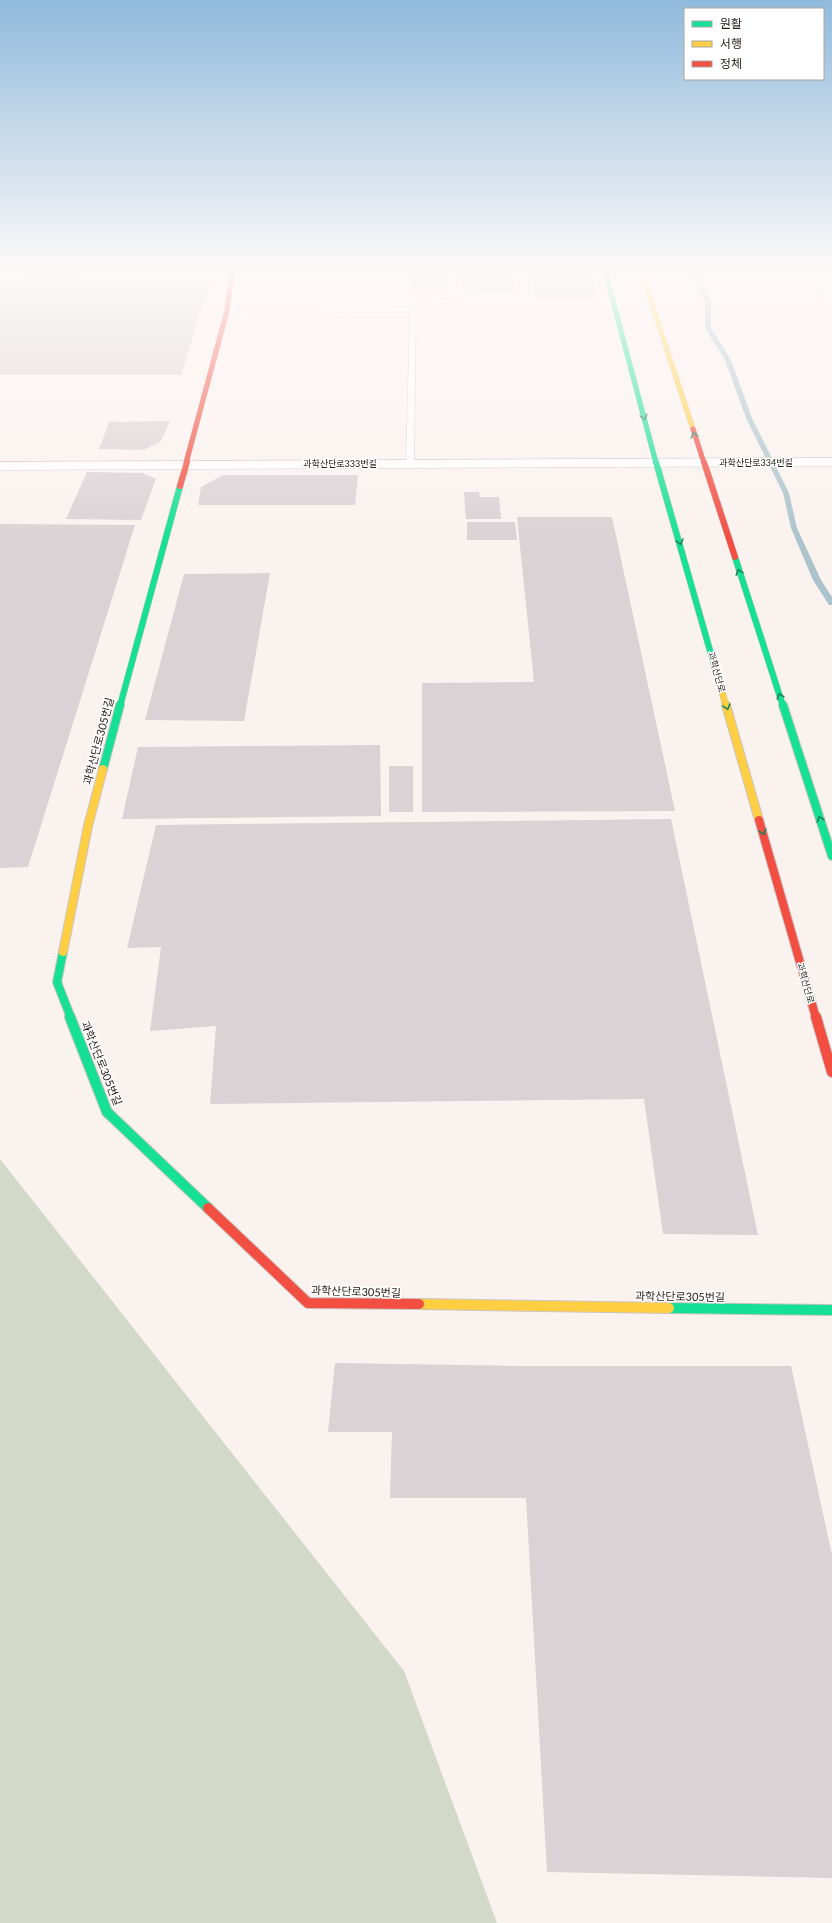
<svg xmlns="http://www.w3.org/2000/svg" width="832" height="1923" font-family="Lato,'Noto Sans KR',sans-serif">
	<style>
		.forest { fill: #d2d9c8 }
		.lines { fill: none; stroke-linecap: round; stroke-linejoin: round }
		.stream { fill: #acc3cb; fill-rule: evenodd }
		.building { fill: #dad2d5 }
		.lane-casing { stroke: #ccc4c1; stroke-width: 1 }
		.street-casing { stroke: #ccc4c1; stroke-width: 1 }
		.fast-far3-casing { stroke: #ccc4c1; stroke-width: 5.5 }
		.fast-far2-casing { stroke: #ccc4c1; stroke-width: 7 }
		.fast-far1-casing { stroke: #ccc4c1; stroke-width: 10 }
		.fast-casing { stroke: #ccc4c1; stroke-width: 12 }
		.slow-far3-casing { stroke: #ccc4c1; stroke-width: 5.5 }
		.slow-far2-casing { stroke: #ccc4c1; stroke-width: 7 }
		.slow-far1-casing { stroke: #ccc4c1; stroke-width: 10 }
		.slow-casing { stroke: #ccc4c1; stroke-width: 12 }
		.jam-far3-casing { stroke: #ccc4c1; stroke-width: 5.5 }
		.jam-far2-casing { stroke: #ccc4c1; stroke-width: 7 }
		.jam-far1-casing { stroke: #ccc4c1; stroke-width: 10 }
		.jam-casing { stroke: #ccc4c1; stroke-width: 12 }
		.lane { fill: #fefdfd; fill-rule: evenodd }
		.street { fill: #fefdfd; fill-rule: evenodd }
		.fast-far3 { stroke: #16e098; stroke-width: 5 }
		.fast-far2 { stroke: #16e098; stroke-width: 6 }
		.fast-far1 { stroke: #16e098; stroke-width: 8 }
		.fast { stroke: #16e098; stroke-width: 10 }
		.slow-far3 { stroke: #ffcf43; stroke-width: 5 }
		.slow-far2 { stroke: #ffcf43; stroke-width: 6 }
		.slow-far1 { stroke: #ffcf43; stroke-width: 8 }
		.slow { stroke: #ffcf43; stroke-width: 10 }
		.jam-far3 { stroke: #f24e42; stroke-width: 5 }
		.jam-far2 { stroke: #f24e42; stroke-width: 6 }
		.jam-far1 { stroke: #f24e42; stroke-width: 8 }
		.jam { stroke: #f24e42; stroke-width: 10 }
		.oneway { stroke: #1f805a }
		.labels { text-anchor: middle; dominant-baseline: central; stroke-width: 3; stroke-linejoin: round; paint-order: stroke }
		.far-street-label { font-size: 9px; fill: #28201c; stroke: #fff }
		.street-label { font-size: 11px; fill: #28201c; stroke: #fff }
	</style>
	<rect width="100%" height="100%" fill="#faf2ef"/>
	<!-- forest -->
	<path class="forest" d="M 0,1159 L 404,1671 L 497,1923 L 0,1923 Z"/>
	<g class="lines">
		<!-- stream -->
		<path class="stream" d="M 690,271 L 695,271 L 711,302 L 711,328 L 731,360 L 752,418 L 789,493 L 797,528 L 821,580 L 832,597 L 832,605 L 829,605 L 813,580 L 791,528 L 783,493 L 746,418 L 725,360 L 705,328 L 705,302 Z"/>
	</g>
	<!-- building -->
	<path class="building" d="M 28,271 L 78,271 L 74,280 L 23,280 Z
		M 411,271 L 443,271 L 444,290 L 412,290 Z
		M 460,271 L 511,271 L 515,290 L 463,290 Z
		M 531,271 L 590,271 L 597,300 L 536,300 Z
		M 210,281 L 181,375 L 0,375 L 0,282 Z
		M 170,421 L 161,441 L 144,450 L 99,449 L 109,422 Z
		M 87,472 L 142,473 L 156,479 L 141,520 L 66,519 Z
		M 223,475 L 358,475 L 355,505 L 198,505 L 201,487 Z
		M 464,492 L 479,492 L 480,497 L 499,497 L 501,519 L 466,519 Z
		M 517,517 L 612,517 L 675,811 L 422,812 L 422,683 L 534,682 Z
		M 467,522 L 515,522 L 517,540 L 467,540 Z
		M 0,524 L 135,525 L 28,867 L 0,868 Z
		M 270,573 L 244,721 L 145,720 L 184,574 Z
		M 380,745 L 381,816 L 122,819 L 138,747 Z
		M 389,766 L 413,766 L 413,812 L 389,812 Z
		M 671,819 L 758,1235 L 663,1234 L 644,1099 L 210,1104 L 216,1026 L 150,1031 L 161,947 L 127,948 L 156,825 Z
		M 335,1363 L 518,1366 L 791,1366 L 832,1555 L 832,1878 L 547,1872 L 526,1498 L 390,1498 L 392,1432 L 328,1432 Z"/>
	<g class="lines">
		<!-- lane casing -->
		<g class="lane-casing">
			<path id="lane" d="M 485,293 L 520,293 L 523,295 L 520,297 L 444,298 L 427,301 L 416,311 L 414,463 L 410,465 L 406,463 L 410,312 L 227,313 L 224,311 L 227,309 L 411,308 L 421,300 L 433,296 Z"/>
		</g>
		<!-- street casing -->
		<g class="street-casing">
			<path id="street" d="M 808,271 L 819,271 L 832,295 L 832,308 L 826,305 Z
				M 832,458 L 832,466 L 0,470 L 0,462 Z"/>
		</g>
		<!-- fast-far3 casing -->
		<g class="fast-far3-casing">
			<path id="fast-far3" d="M 605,271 L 656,463"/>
		</g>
		<!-- fast-far2 casing -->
		<g class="fast-far2-casing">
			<path id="fast-far2" d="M 656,462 L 715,668
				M 735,557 L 783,706
				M 120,706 L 180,486"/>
		</g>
		<!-- fast-far1 casing -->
		<g class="fast-far1-casing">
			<path id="fast-far1" d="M 783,705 L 832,856
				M 103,769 L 120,705
				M 63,952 L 57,982 L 71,1018"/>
		</g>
		<!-- fast casing -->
		<g class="fast-casing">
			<path id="fast" d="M 70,1017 L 107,1112 L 208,1208
				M 669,1308 L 832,1310"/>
		</g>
		<!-- slow-far3 casing -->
		<g class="slow-far3-casing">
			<path id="slow-far3" d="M 641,271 L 693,429"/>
		</g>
		<!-- slow-far2 casing -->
		<g class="slow-far2-casing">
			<path id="slow-far2" d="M 715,668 L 726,706"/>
		</g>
		<!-- slow-far1 casing -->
		<g class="slow-far1-casing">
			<path id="slow-far1" d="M 726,705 L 759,820
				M 63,952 L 88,826 L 103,769"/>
		</g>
		<!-- slow casing -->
		<g class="slow-casing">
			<path id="slow" d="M 419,1304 L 669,1308"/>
		</g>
		<!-- jam-far3 casing -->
		<g class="jam-far3-casing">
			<path id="jam-far3" d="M 693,429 L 704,463
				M 186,463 L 227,311 L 232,271"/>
		</g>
		<!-- jam-far2 casing -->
		<g class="jam-far2-casing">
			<path id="jam-far2" d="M 704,462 L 735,557
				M 180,486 L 187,462"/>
		</g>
		<!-- jam-far1 casing -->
		<g class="jam-far1-casing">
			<path id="jam-far1" d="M 759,820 L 816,1018"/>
		</g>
		<!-- jam casing -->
		<g class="jam-casing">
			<path id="jam" d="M 816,1017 L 832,1072
				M 208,1208 L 308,1303 L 419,1304"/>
		</g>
		<!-- lane -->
		<use href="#lane" class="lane"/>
		<!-- street -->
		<use href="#street" class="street"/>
		<!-- fast-far3 -->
		<use href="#fast-far3" class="fast-far3"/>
		<!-- fast-far2 -->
		<use href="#fast-far2" class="fast-far2"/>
		<!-- fast-far1 -->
		<use href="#fast-far1" class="fast-far1"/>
		<!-- fast -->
		<use href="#fast" class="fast"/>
		<!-- slow-far3 -->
		<use href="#slow-far3" class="slow-far3"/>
		<!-- slow-far2 -->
		<use href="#slow-far2" class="slow-far2"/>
		<!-- slow-far1 -->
		<use href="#slow-far1" class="slow-far1"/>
		<!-- slow -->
		<use href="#slow" class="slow"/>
		<!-- jam-far3 -->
		<use href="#jam-far3" class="jam-far3"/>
		<!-- jam-far2 -->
		<use href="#jam-far2" class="jam-far2"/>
		<!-- jam-far1 -->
		<use href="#jam-far1" class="jam-far1"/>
		<!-- jam -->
		<use href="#jam" class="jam"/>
	</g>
	<!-- one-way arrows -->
	<defs><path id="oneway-chevron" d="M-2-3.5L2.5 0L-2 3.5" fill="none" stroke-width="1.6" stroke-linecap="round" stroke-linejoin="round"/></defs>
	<g class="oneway">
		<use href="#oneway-chevron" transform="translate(644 417) rotate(75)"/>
		<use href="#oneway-chevron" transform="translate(694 435) rotate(-108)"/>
		<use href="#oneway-chevron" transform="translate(680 542) rotate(74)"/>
		<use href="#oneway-chevron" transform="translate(739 572) rotate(-108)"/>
		<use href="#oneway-chevron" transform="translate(780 696) rotate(-108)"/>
		<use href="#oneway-chevron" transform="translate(727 707) rotate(74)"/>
		<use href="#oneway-chevron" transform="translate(820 819) rotate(-108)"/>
		<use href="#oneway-chevron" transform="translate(763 832) rotate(74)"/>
	</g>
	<!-- sky -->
	<linearGradient id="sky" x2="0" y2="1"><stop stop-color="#90badc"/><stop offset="0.5" stop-color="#fdf9f8"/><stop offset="1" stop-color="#fdf9f8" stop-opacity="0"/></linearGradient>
	<rect width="832" height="540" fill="url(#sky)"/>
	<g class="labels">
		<!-- far-street labels -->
		<g class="far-street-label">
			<text x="756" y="462">과학산단로334번길</text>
			<text x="340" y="463">과학산단로333번길</text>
			<text transform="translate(717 672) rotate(74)">과학산단로</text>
			<text transform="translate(806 983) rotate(74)">과학산단로</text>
		</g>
		<!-- street labels -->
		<g class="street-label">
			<text transform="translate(98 741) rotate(-75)">과학산단로305번길</text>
			<text transform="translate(102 1063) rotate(68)">과학산단로305번길</text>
			<text transform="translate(356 1291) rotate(2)">과학산단로305번길</text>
			<text transform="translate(680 1296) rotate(1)">과학산단로305번길</text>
		</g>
	</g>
	<!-- legend -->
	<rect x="684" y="8" width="140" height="72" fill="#ffffff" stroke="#a9a6a4"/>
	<rect x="692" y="21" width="20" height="6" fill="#16e098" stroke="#a9a6a4"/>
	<text x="720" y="28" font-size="12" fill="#28201c">원활</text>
	<rect x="692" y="41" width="20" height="6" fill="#ffcf43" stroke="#a9a6a4"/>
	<text x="720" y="48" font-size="12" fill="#28201c">서행</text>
	<rect x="692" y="61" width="20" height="6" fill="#f24e42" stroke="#a9a6a4"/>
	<text x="720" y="68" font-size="12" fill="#28201c">정체</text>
</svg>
